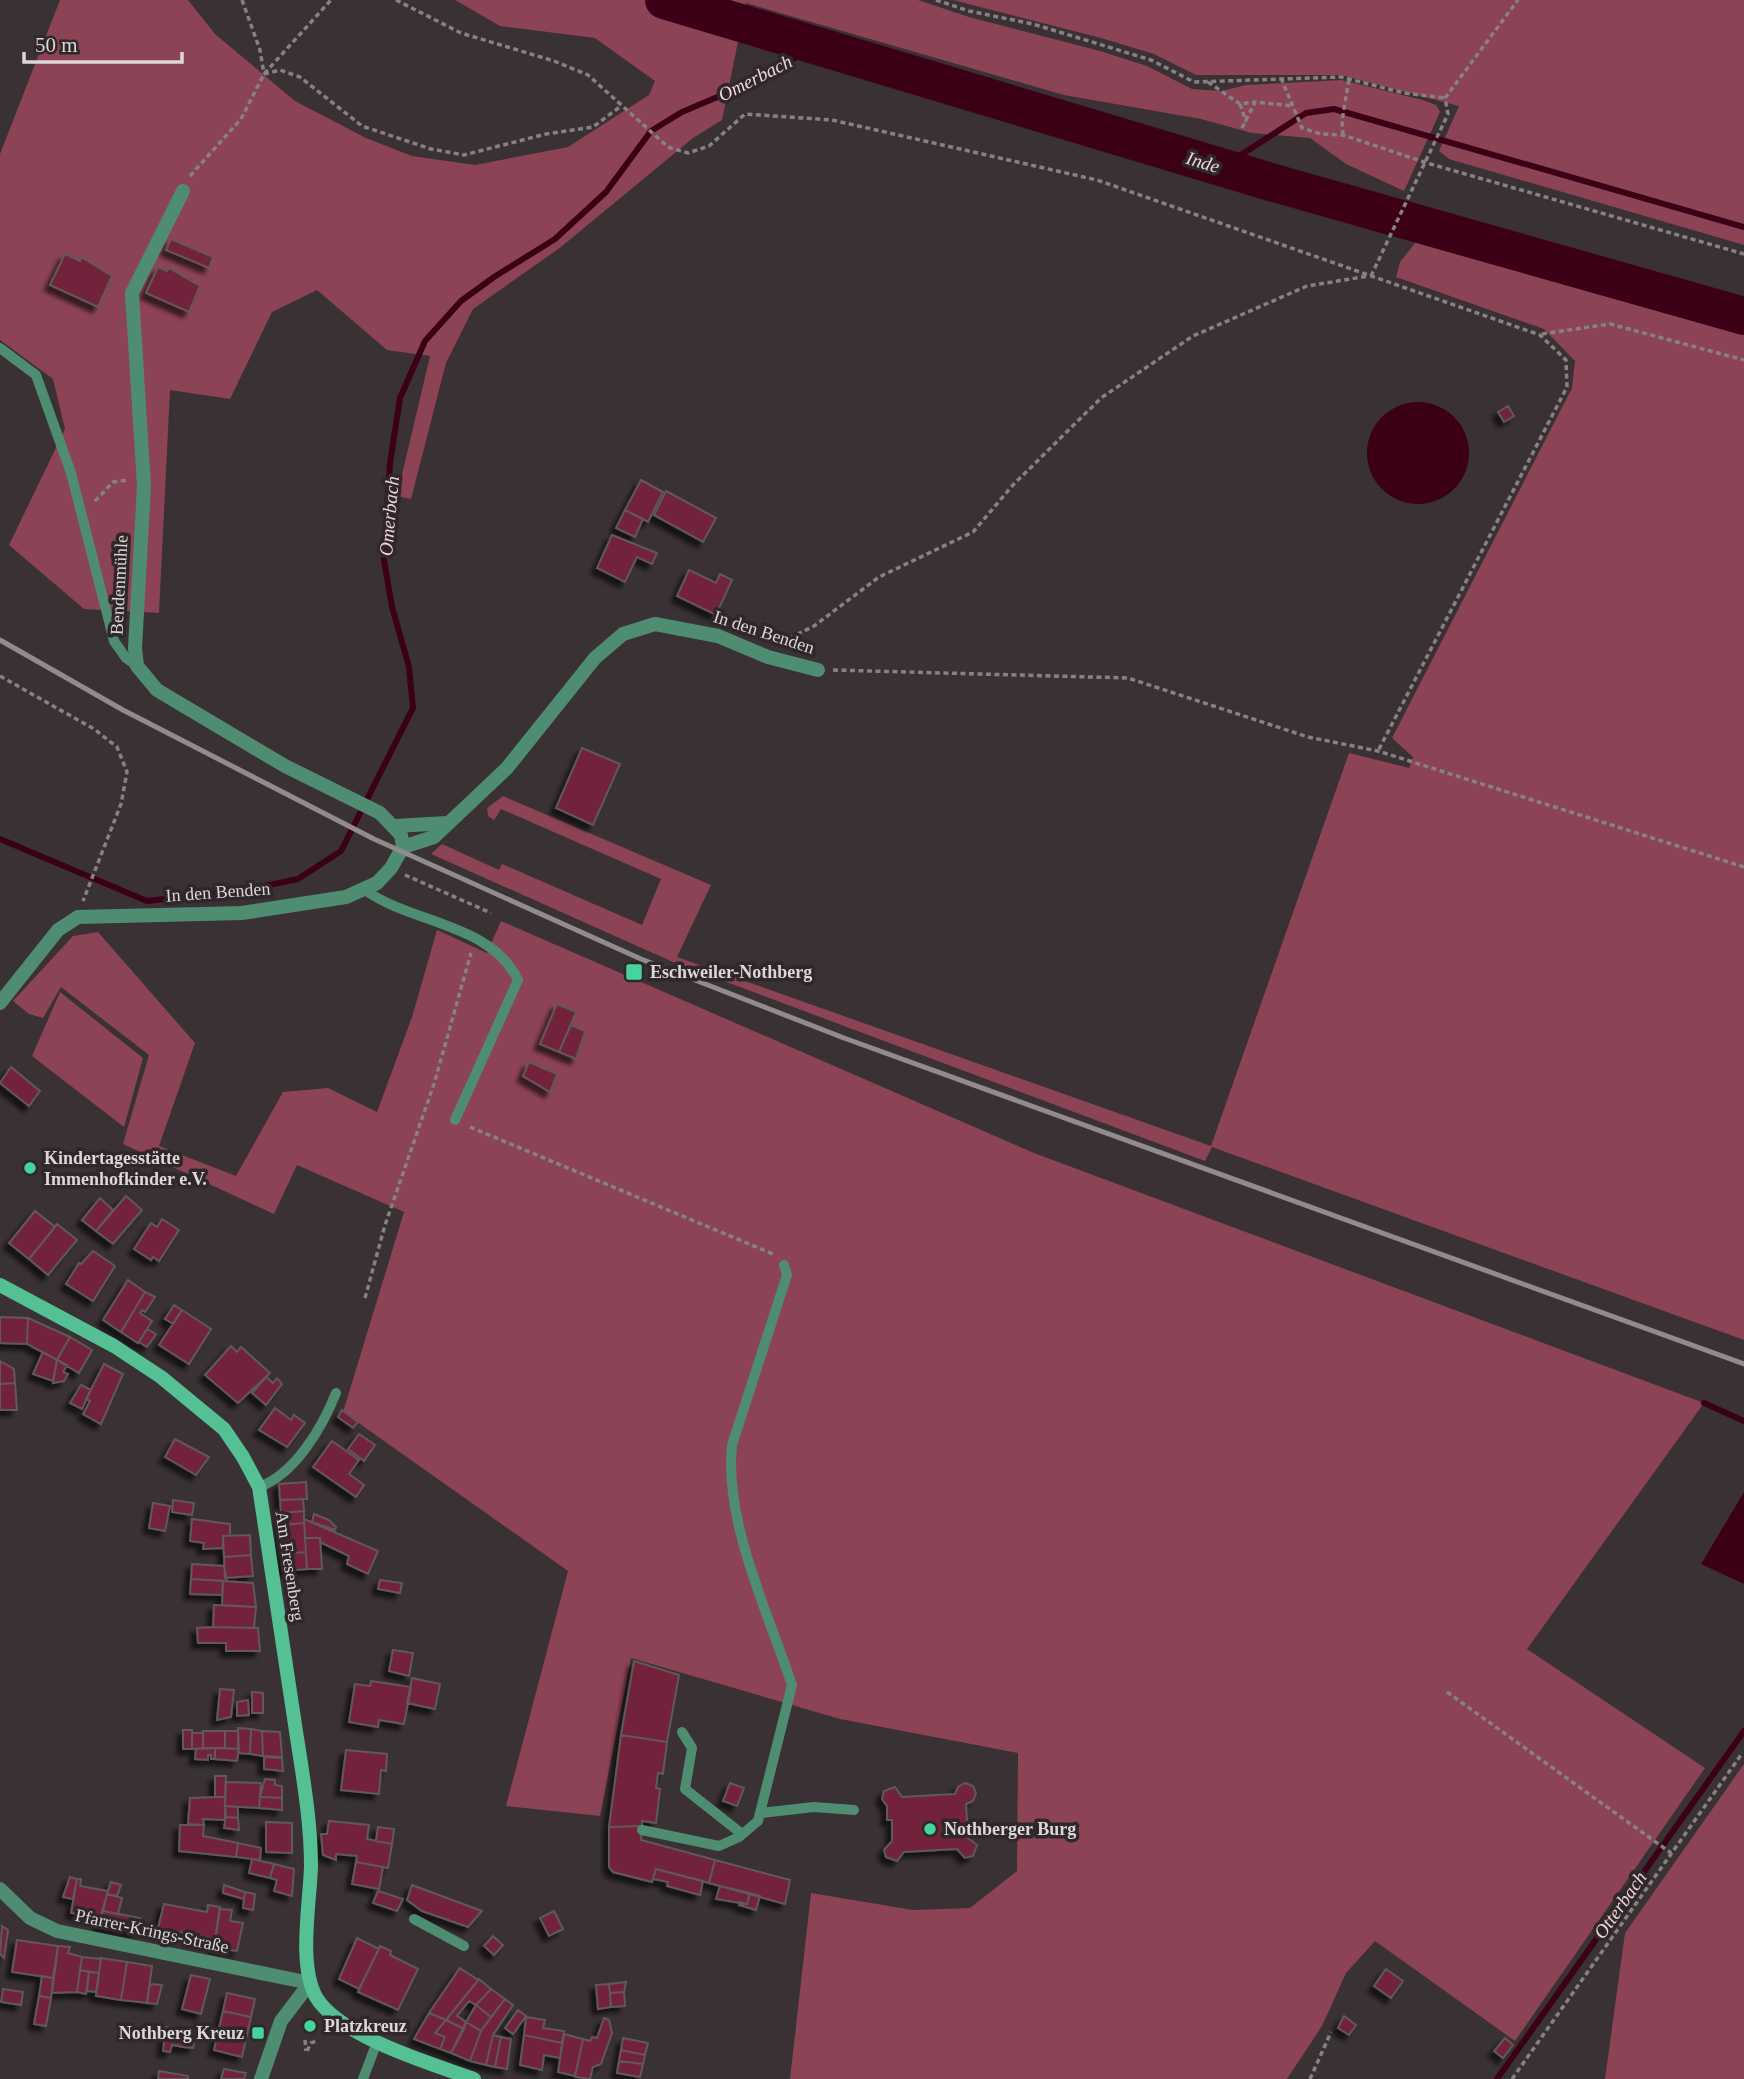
<svg xmlns="http://www.w3.org/2000/svg" width="1744" height="2079" font-family="'Times New Roman',serif">
	<style>
		.green { fill: #8c4355 }
		.water { fill: #3b0016 }
		.lines { fill: none; stroke-linecap: round; stroke-linejoin: round }
		.stream { stroke: #3b0016; stroke-width: 6 }
		.river { stroke: #3b0016; stroke-width: 38 }
		.building { fill: #73223b; stroke: #61585a; stroke-width: 2; filter: url(#shadow) }
		.path { stroke: #888183; stroke-width: 3.5; stroke-dasharray: 5 3.5; stroke-linecap: butt }
		.lane { stroke: #4e8d72; stroke-width: 10 }
		.street { stroke: #4e8d72; stroke-width: 14 }
		.secondary { stroke: #54c094; stroke-width: 14 }
		.rail { stroke: #928b8d; stroke-width: 5 }
		.poi-dot { fill: #46d49e; stroke: #2f2729; stroke-width: 2.5 }
		.labels { text-anchor: middle; dominant-baseline: central; stroke-width: 7; stroke-linejoin: round; paint-order: stroke }
		.street-label { font-size: 18px; fill: #dcd7d8; stroke: #2f2729 }
		.poi-label { font-size: 18px; font-weight: bold; fill: #dcd7d8; stroke: #2f2729; text-anchor: start }
		.water-label { font-size: 19px; font-style: italic; fill: #efd5da; stroke: #2f2729 }
	</style>
	<defs>
		<filter id="shadow"><feDropShadow dx="-5.5" dy="5.5" stdDeviation="2" flood-color="#0009"/></filter>
	</defs>
	<rect width="100%" height="100%" fill="#393133"/>
	<!-- green -->
	<path class="green" d="M 60,0 L 188,0 L 215,34 L 295,101 L 366,138 L 412,156 L 475,165 L 568,147 L 649,95 L 655,81 L 595,38 L 500,26 L 455,0 L 918,0 L 969,17 L 1100,51 L 1147,66 L 1192,89 L 1221,91 L 1246,85 L 1341,80 L 1423,100 L 1436,105 L 1440,112 L 1404,191 L 1346,164 L 1310,138 L 1252,133 L 1201,119 L 1064,95 L 746,3 L 722,120 L 693,138 L 561,247 L 473,309 L 446,363 L 411,499 L 397,496 L 430,356 L 387,350 L 317,290 L 272,312 L 230,399 L 170,390 L 159,613 L 84,609 L 9,545 L 65,429 L 53,379 L 0,340 L 0,154 Z
		M 953,0 L 1744,0 L 1744,245 L 1449,159 L 1439,151 L 1459,106 L 1341,75 L 1196,75 L 1154,54 L 1101,38 Z
		M 1416,242 L 1744,334 L 1744,1340 L 1212,1147 L 1205,1161 L 673,962 L 431,854 L 442,844 L 499,870 L 502,864 L 642,925 L 661,879 L 501,809 L 494,820 L 488,816 L 487,808 L 503,796 L 711,885 L 677,957 L 1211,1146 L 1349,753 L 1409,768 L 1413,757 L 1392,738 L 1572,388 L 1575,361 L 1544,329 L 1396,277 L 1400,262 Z
		M 501,921 L 1034,1153 L 1704,1403 L 1527,1649 L 1705,1768 L 1515,2041 L 1375,1941 L 1346,1973 L 1322,2026 L 1287,2079 L 790,2079 L 811,1893 L 913,1910 L 970,1908 L 1017,1871 L 1018,1753 L 840,1719 L 631,1658 L 600,1816 L 506,1806 L 568,1571 L 343,1412 L 404,1212 L 297,1165 L 274,1214 L 123,1144 L 149,1055 L 61,987 L 43,1018 L 29,1014 L 13,1001 L 73,936 L 98,932 L 195,1043 L 159,1146 L 236,1176 L 283,1092 L 328,1088 L 377,1112 L 412,1017 L 437,930 L 487,953 Z
		M 60,992 L 143,1058 L 124,1127 L 32,1056 Z
		M 1744,1764 L 1744,2079 L 1605,2079 L 1625,1933 Z"/>
	<!-- water -->
	<path class="water" d="M1367 453a51 51 0 1 1 102 0a51 51 0 1 1-102 0Z
		M 1744,1492 L 1744,1584 L 1701,1564 Z"/>
	<g class="lines">
		<!-- stream -->
		<path class="stream" d="M 1222,167 L 1306,113 L 1334,109 L 1744,227
			M 0,839 L 147,901 L 245,890 L 298,879 L 341,851 L 413,708 L 409,667 L 392,607 L 384,560 L 390,463 L 400,398 L 425,341 L 461,301 L 494,277 L 555,239 L 606,192 L 651,131 L 682,112 L 741,87 L 815,47
			M 1704,1403 L 1744,1421
			M 1497,2079 L 1744,1731"/>
		<!-- river -->
		<path class="river" d="M 664,0 L 1274,183 L 1744,316"/>
	</g>
	<!-- building -->
	<path class="building" d="M 171,239 L 213,257 L 209,268 L 166,250 Z
		M 65,254 L 80,261 L 81,257 L 112,276 L 98,307 L 50,285 Z
		M 158,267 L 167,271 L 169,268 L 200,286 L 189,312 L 146,293 Z
		M 1508,406 L 1514,416 L 1504,422 L 1498,412 Z
		M 641,480 L 663,492 L 648,522 L 625,510 Z
		M 666,491 L 716,518 L 703,542 L 654,515 Z
		M 625,510 L 643,519 L 635,537 L 616,528 Z
		M 612,535 L 657,553 L 652,564 L 637,557 L 625,582 L 597,568 Z
		M 689,570 L 716,583 L 720,574 L 732,580 L 716,615 L 677,596 Z
		M 582,748 L 620,764 L 593,825 L 556,808 Z
		M 557,1004 L 576,1012 L 559,1052 L 540,1044 Z
		M 571,1025 L 585,1031 L 576,1059 L 559,1052 Z
		M 529,1062 L 557,1074 L 550,1092 L 523,1076 Z
		M 11,1067 L 40,1091 L 29,1106 L 0,1083 Z
		M 126,1196 L 142,1210 L 113,1244 L 96,1231 Z
		M 100,1198 L 113,1210 L 96,1231 L 82,1220 Z
		M 35,1211 L 55,1227 L 29,1259 L 9,1243 Z
		M 162,1219 L 179,1230 L 159,1261 L 153,1257 L 151,1260 L 134,1249 L 151,1223 L 157,1227 Z
		M 57,1224 L 77,1240 L 48,1275 L 29,1259 Z
		M 93,1251 L 115,1266 L 93,1301 L 66,1284 L 79,1263 L 81,1264 Z
		M 128,1280 L 145,1292 L 121,1332 L 103,1320 Z
		M 145,1292 L 155,1297 L 145,1312 L 142,1310 L 140,1313 L 152,1321 L 138,1343 L 121,1332 Z
		M 174,1305 L 182,1310 L 173,1324 L 165,1319 Z
		M 182,1310 L 211,1329 L 189,1364 L 159,1345 Z
		M 0,1317 L 28,1318 L 27,1344 L 0,1343 Z
		M 28,1318 L 70,1337 L 57,1360 L 27,1344 Z
		M 147,1329 L 156,1334 L 147,1347 L 139,1342 Z
		M 70,1337 L 92,1350 L 79,1373 L 57,1360 Z
		M 231,1346 L 237,1352 L 241,1347 L 270,1373 L 238,1403 L 205,1375 Z
		M 43,1352 L 57,1360 L 53,1381 L 33,1374 Z
		M 57,1360 L 67,1365 L 63,1372 L 68,1374 L 64,1381 L 53,1383 Z
		M 0,1361 L 14,1369 L 15,1383 L 0,1384 Z
		M 104,1364 L 123,1374 L 101,1424 L 83,1414 L 90,1401 L 86,1399 Z
		M 266,1377 L 273,1383 L 277,1378 L 282,1384 L 266,1405 L 252,1393 Z
		M 15,1383 L 17,1410 L 0,1410 L 0,1384 Z
		M 81,1385 L 91,1390 L 82,1409 L 70,1403 Z
		M 275,1408 L 291,1420 L 294,1415 L 305,1423 L 287,1447 L 259,1430 Z
		M 342,1410 L 358,1422 L 353,1428 L 338,1417 Z
		M 359,1434 L 375,1445 L 364,1461 L 348,1449 Z
		M 175,1439 L 209,1457 L 196,1475 L 165,1457 Z
		M 332,1441 L 359,1460 L 349,1474 L 364,1485 L 356,1497 L 313,1467 Z
		M 306,1482 L 307,1499 L 280,1500 L 279,1484 Z
		M 303,1499 L 304,1511 L 281,1513 L 280,1500 Z
		M 173,1500 L 194,1503 L 192,1515 L 172,1512 Z
		M 153,1503 L 170,1506 L 165,1531 L 149,1528 Z
		M 304,1511 L 304,1523 L 281,1525 L 281,1513 Z
		M 314,1514 L 329,1520 L 336,1527 L 335,1530 L 312,1522 Z
		M 192,1519 L 230,1524 L 230,1536 L 223,1536 L 223,1548 L 203,1549 L 204,1543 L 190,1541 Z
		M 304,1519 L 378,1551 L 368,1574 L 347,1564 L 349,1556 L 320,1542 L 320,1538 L 305,1538 Z
		M 304,1523 L 306,1552 L 283,1554 L 281,1525 Z
		M 250,1535 L 251,1555 L 224,1557 L 223,1536 Z
		M 305,1538 L 320,1538 L 322,1569 L 307,1569 Z
		M 306,1552 L 307,1569 L 284,1571 L 283,1554 Z
		M 251,1555 L 253,1576 L 225,1578 L 224,1557 Z
		M 192,1564 L 224,1566 L 227,1581 L 191,1579 Z
		M 191,1579 L 223,1581 L 222,1595 L 190,1594 Z
		M 380,1580 L 402,1583 L 400,1593 L 378,1589 Z
		M 223,1581 L 253,1583 L 256,1607 L 222,1605 Z
		M 214,1605 L 256,1607 L 254,1628 L 213,1627 Z
		M 213,1627 L 258,1628 L 260,1651 L 226,1651 L 226,1643 L 198,1643 L 197,1628 Z
		M 393,1650 L 413,1653 L 409,1676 L 389,1671 Z
		M 634,1661 L 679,1675 L 667,1742 L 621,1735 Z
		M 412,1678 L 440,1684 L 435,1709 L 407,1703 Z
		M 371,1681 L 411,1687 L 404,1724 L 379,1720 L 378,1727 L 349,1722 L 355,1684 L 370,1686 Z
		M 220,1689 L 234,1690 L 231,1717 L 217,1720 Z
		M 252,1692 L 263,1693 L 263,1713 L 252,1713 Z
		M 248,1700 L 249,1715 L 237,1716 L 237,1702 Z
		M 238,1728 L 251,1729 L 250,1754 L 238,1753 Z
		M 251,1729 L 262,1731 L 263,1756 L 250,1754 Z
		M 183,1730 L 192,1730 L 192,1749 L 183,1749 Z
		M 203,1731 L 225,1731 L 225,1748 L 203,1748 Z
		M 225,1731 L 238,1731 L 239,1749 L 225,1748 Z
		M 262,1731 L 280,1732 L 282,1757 L 263,1756 Z
		M 192,1733 L 203,1733 L 203,1748 L 192,1749 Z
		M 621,1735 L 667,1742 L 663,1774 L 658,1773 L 656,1788 L 660,1789 L 656,1823 L 642,1821 L 642,1826 L 609,1827 Z
		M 215,1748 L 239,1749 L 237,1761 L 215,1759 Z
		M 215,1748 L 215,1759 L 211,1759 L 211,1755 L 208,1755 L 208,1760 L 195,1759 L 196,1749 Z
		M 346,1750 L 387,1754 L 386,1771 L 381,1770 L 379,1794 L 341,1790 Z
		M 264,1757 L 282,1758 L 283,1771 L 264,1769 Z
		M 215,1776 L 226,1776 L 225,1797 L 215,1797 Z
		M 265,1779 L 275,1780 L 275,1785 L 282,1786 L 282,1798 L 260,1797 Z
		M 226,1782 L 261,1783 L 259,1808 L 225,1806 Z
		M 730,1783 L 744,1788 L 737,1806 L 723,1801 Z
		M 965,1783 L 973,1786 L 976,1793 L 973,1801 L 966,1804 L 968,1838 L 977,1845 L 973,1856 L 965,1858 L 957,1849 L 904,1852 L 897,1861 L 886,1857 L 884,1850 L 892,1841 L 892,1820 L 887,1820 L 887,1806 L 882,1799 L 884,1791 L 895,1787 L 902,1797 L 955,1794 L 958,1787 Z
		M 215,1797 L 225,1797 L 225,1820 L 203,1819 L 204,1825 L 188,1824 L 190,1798 Z
		M 260,1797 L 282,1798 L 282,1810 L 259,1808 Z
		M 225,1806 L 238,1807 L 238,1818 L 226,1817 Z
		M 226,1817 L 238,1818 L 239,1830 L 224,1828 Z
		M 329,1821 L 369,1825 L 367,1839 L 392,1844 L 388,1868 L 356,1862 L 357,1856 L 336,1854 L 336,1860 L 323,1855 L 321,1834 L 327,1834 Z
		M 266,1822 L 292,1823 L 292,1853 L 266,1852 Z
		M 180,1825 L 204,1825 L 203,1836 L 238,1843 L 236,1857 L 179,1851 Z
		M 642,1826 L 641,1840 L 715,1860 L 709,1883 L 656,1869 L 652,1882 L 613,1872 L 609,1867 L 609,1827 Z
		M 378,1827 L 394,1829 L 392,1844 L 376,1841 Z
		M 238,1843 L 261,1848 L 260,1860 L 236,1857 Z
		M 252,1859 L 274,1864 L 270,1878 L 249,1873 Z
		M 715,1860 L 790,1880 L 785,1904 L 709,1883 Z
		M 356,1862 L 383,1867 L 379,1889 L 352,1884 Z
		M 274,1864 L 294,1869 L 292,1896 L 274,1891 L 277,1880 L 270,1878 Z
		M 656,1869 L 703,1881 L 700,1895 L 667,1886 L 668,1882 L 653,1879 Z
		M 70,1877 L 77,1879 L 73,1899 L 63,1897 Z
		M 77,1879 L 81,1879 L 80,1886 L 108,1891 L 100,1918 L 71,1913 Z
		M 111,1882 L 121,1885 L 117,1896 L 107,1894 Z
		M 224,1885 L 245,1892 L 244,1899 L 223,1893 Z
		M 412,1885 L 482,1911 L 468,1927 L 422,1911 L 407,1900 Z
		M 720,1886 L 750,1893 L 747,1904 L 716,1899 Z
		M 378,1891 L 403,1899 L 397,1911 L 373,1903 Z
		M 245,1892 L 255,1894 L 253,1910 L 243,1908 Z
		M 750,1893 L 760,1896 L 756,1910 L 739,1905 L 740,1902 L 747,1904 Z
		M 107,1894 L 122,1898 L 118,1914 L 103,1911 Z
		M 164,1904 L 207,1912 L 208,1905 L 220,1907 L 215,1939 L 179,1932 L 178,1936 L 158,1928 Z
		M 220,1909 L 232,1910 L 230,1921 L 243,1923 L 237,1951 L 214,1948 Z
		M 103,1911 L 140,1918 L 138,1932 L 98,1926 Z
		M 554,1911 L 563,1929 L 549,1936 L 540,1918 Z
		M 2,1926 L 8,1930 L 4,1958 L 0,1954 Z
		M 493,1936 L 503,1945 L 494,1955 L 484,1946 Z
		M 357,1938 L 379,1949 L 359,1989 L 339,1979 Z
		M 17,1940 L 58,1946 L 53,1978 L 12,1972 Z
		M 58,1946 L 70,1947 L 68,1953 L 82,1957 L 77,1992 L 52,1993 Z
		M 380,1946 L 391,1951 L 390,1955 L 418,1969 L 398,2010 L 358,1992 Z
		M 82,1957 L 101,1959 L 99,1973 L 80,1970 Z
		M 101,1958 L 127,1962 L 121,2000 L 96,1996 Z
		M 127,1962 L 152,1966 L 147,2003 L 121,2000 Z
		M 460,1968 L 478,1980 L 446,2020 L 429,2013 Z
		M 1386,1969 L 1403,1981 L 1391,1998 L 1374,1986 Z
		M 80,1970 L 89,1972 L 86,1994 L 77,1992 Z
		M 89,1972 L 99,1973 L 96,1992 L 87,1991 Z
		M 191,1975 L 210,1979 L 201,2014 L 182,2009 Z
		M 42,1976 L 53,1978 L 51,1998 L 39,1996 Z
		M 479,1979 L 491,1989 L 476,2005 L 469,2001 L 457,2016 L 466,2022 L 464,2029 L 446,2020 Z
		M 626,1982 L 624,1992 L 610,1993 L 609,1984 Z
		M 150,1984 L 162,1985 L 157,2004 L 147,2003 Z
		M 609,1984 L 611,2007 L 598,2009 L 596,1985 Z
		M 3,1989 L 23,1992 L 21,2005 L 1,2002 Z
		M 491,1989 L 505,1999 L 491,2017 L 476,2005 Z
		M 624,1992 L 625,2006 L 611,2007 L 610,1993 Z
		M 227,1993 L 255,1999 L 251,2017 L 223,2011 Z
		M 39,1996 L 51,1998 L 46,2026 L 34,2024 Z
		M 505,1999 L 513,2005 L 493,2035 L 486,2065 L 470,2061 L 481,2031 Z
		M 476,2005 L 491,2017 L 481,2031 L 466,2022 Z
		M 518,2010 L 526,2016 L 513,2034 L 505,2028 Z
		M 223,2011 L 251,2017 L 247,2035 L 219,2028 Z
		M 429,2013 L 446,2020 L 435,2033 L 445,2037 L 440,2049 L 414,2039 Z
		M 1344,2016 L 1356,2025 L 1349,2035 L 1338,2028 Z
		M 526,2017 L 545,2020 L 543,2028 L 564,2031 L 562,2043 L 524,2035 Z
		M 604,2018 L 609,2020 L 612,2033 L 601,2064 L 593,2067 L 590,2079 L 575,2077 L 583,2039 L 590,2041 L 592,2037 L 597,2038 Z
		M 446,2020 L 464,2029 L 451,2053 L 440,2049 L 445,2037 L 435,2033 Z
		M 466,2022 L 481,2031 L 470,2061 L 451,2053 Z
		M 166,2027 L 185,2031 L 184,2047 L 172,2045 L 170,2052 L 163,2051 Z
		M 219,2028 L 247,2035 L 242,2057 L 214,2050 Z
		M 185,2029 L 197,2031 L 193,2048 L 184,2047 Z
		M 564,2034 L 583,2039 L 575,2076 L 558,2072 Z
		M 493,2035 L 501,2037 L 495,2067 L 486,2065 Z
		M 524,2035 L 562,2043 L 560,2058 L 544,2055 L 542,2070 L 520,2065 Z
		M 501,2037 L 511,2039 L 507,2069 L 495,2067 Z
		M 623,2038 L 648,2043 L 645,2055 L 621,2050 Z
		M 1505,2038 L 1513,2045 L 1503,2058 L 1494,2051 Z
		M 621,2050 L 645,2055 L 643,2064 L 619,2061 Z
		M 619,2061 L 643,2064 L 640,2077 L 617,2073 Z
		M 224,2069 L 246,2073 L 244,2079 L 221,2079 Z
		M 159,2071 L 188,2076 L 188,2079 L 158,2079 Z"/>
	<g class="lines">
		<!-- path -->
		<path class="path" d="M 242,0 L 260,50 L 264,74
			M 396,0 L 461,33 L 554,61 L 588,75 L 668,147 L 688,153 L 709,146 L 745,114 L 832,120 L 1097,180 L 1540,335 L 1566,360 L 1567,387 L 1378,751
			M 936,0 L 969,11 L 1033,24 L 1151,60 L 1194,82 L 1341,77 L 1404,93 L 1445,98
			M 264,74 L 280,70 L 300,77 L 362,126 L 431,149 L 464,155 L 546,134 L 593,127 L 621,106
			M 1281,78 L 1302,128 L 1321,134 L 1343,135 L 1427,163 L 1744,254
			M 1208,82 L 1240,104 L 1255,102
			M 1240,104 L 1246,122
			M 1242,128 L 1255,102 L 1293,106
			M 1343,135 L 1342,121 L 1349,79
			M 190,176 L 241,119 L 264,74 L 331,0
			M 1371,276 L 1448,114 L 1445,98 L 1518,0
			M 1542,334 L 1610,324 L 1744,360
			M 95,501 L 113,482 L 128,480
			M 782,642 L 814,626 L 879,577 L 973,532 L 1013,485 L 1101,398 L 1193,336 L 1307,286 L 1369,276
			M 833,670 L 1128,678 L 1308,737 L 1378,751 L 1744,867
			M 0,676 L 94,729 L 117,747 L 127,772 L 121,804 L 83,901
			M 405,875 L 491,913
			M 470,1127 L 773,1254
			M 365,1298 L 385,1225 L 434,1084 L 471,953
			M 1447,1692 L 1671,1853
			M 305,2040 L 306,2051
			M 307,2051 L 311,2043 L 316,2041
			M 1310,2079 L 1331,2032
			M 1512,2079 L 1741,1755"/>
		<!-- lane -->
		<path class="lane" d="M 0,348 L 36,375 L 71,473 L 114,641 L 126,658 L 137,666
			M 365,890 C 412,924 491,923 518,980 L 455,1120
			M 259,1487 C 295,1474 322,1428 336,1393
			M 682,1732 L 692,1748 L 685,1789 L 742,1834
			M 761,1813 L 814,1807 L 854,1810
			M 642,1830 L 719,1846 L 739,1837 L 758,1821 L 792,1685 C 768,1613 724,1521 732,1445 L 787,1275 L 784,1265
			M 414,1919 L 464,1946
			M 363,2079 L 377,2042"/>
		<!-- street -->
		<path class="street" d="M 183,191 L 132,293 L 144,486 L 135,648 L 137,666 L 157,690 L 285,766 L 380,813 L 401,835 L 403,847
			M 395,826 L 447,823
			M 0,1003 L 58,930 L 78,917 L 242,913 L 346,897 L 377,883 L 391,868 L 403,847 L 434,837 L 507,768 L 595,658 L 623,634 L 655,624 L 718,636 L 768,657 L 818,670
			M 0,1889 L 30,1918 L 57,1931 L 310,1983 L 281,2021 L 261,2079"/>
		<!-- secondary -->
		<path class="secondary" d="M 0,1285 L 114,1346 L 161,1377 L 224,1429 L 243,1457 L 259,1487 C 270,1564 282,1641 294,1718 C 301,1766 311,1817 311,1866 C 310,1903 298,1964 316,1997 C 340,2037 432,2064 474,2079"/>
		<!-- rail -->
		<path class="rail" d="M 0,640 L 123,710 L 374,839 L 641,959 L 844,1038 L 1744,1364"/>
	</g>
	<!-- markers -->
	<g class="poi-dot">
		<rect x="625" y="963" width="18" height="18" rx="3.5"/>
		<circle cx="30" cy="1168" r="7"/>
		<circle cx="930" cy="1829" r="7"/>
		<circle cx="310" cy="2026" r="7"/>
		<rect x="251" y="2026" width="14" height="14" rx="3.5"/>
	</g>
	<g class="labels">
		<!-- street labels -->
		<g class="street-label">
			<text transform="translate(119 585) rotate(-87)">Bendenmühle</text>
			<text transform="translate(764 632) rotate(18)">In den Benden</text>
			<text transform="translate(218 892) rotate(-4)">In den Benden</text>
			<text transform="translate(290 1566) rotate(81)">Am Fresenberg</text>
			<text transform="translate(152 1931) rotate(12)">Pfarrer-Krings-Straße</text>
		</g>
		<!-- poi labels -->
		<g class="poi-label">
			<text x="650" y="972">Eschweiler-Nothberg</text>
			<text x="44" y="1158">Kindertagesstätte<tspan x="44" dy="21">Immenhofkinder e.V.</tspan></text>
			<text x="944" y="1829">Nothberger Burg</text>
			<text x="324" y="2026">Platzkreuz</text>
			<text x="244" y="2033" text-anchor="end">Nothberg Kreuz</text>
		</g>
		<!-- water labels -->
		<g class="water-label">
			<text transform="translate(755 78) rotate(-27)">Omerbach</text>
			<text transform="translate(1203 162) rotate(17)">Inde</text>
			<text transform="translate(389 516) rotate(-85)">Omerbach</text>
			<text transform="translate(1620 1905) rotate(-55)">Otterbach</text>
		</g>
	</g>
	<!-- scale -->
	<path d="M24 52v10h158v-10" fill="none" stroke="#dcd7d8" stroke-width="3.5"/>
	<text x="35" y="52" font-size="21" fill="#dcd7d8" stroke="#2f2729" stroke-width="5" paint-order="stroke">50 m</text>
</svg>
